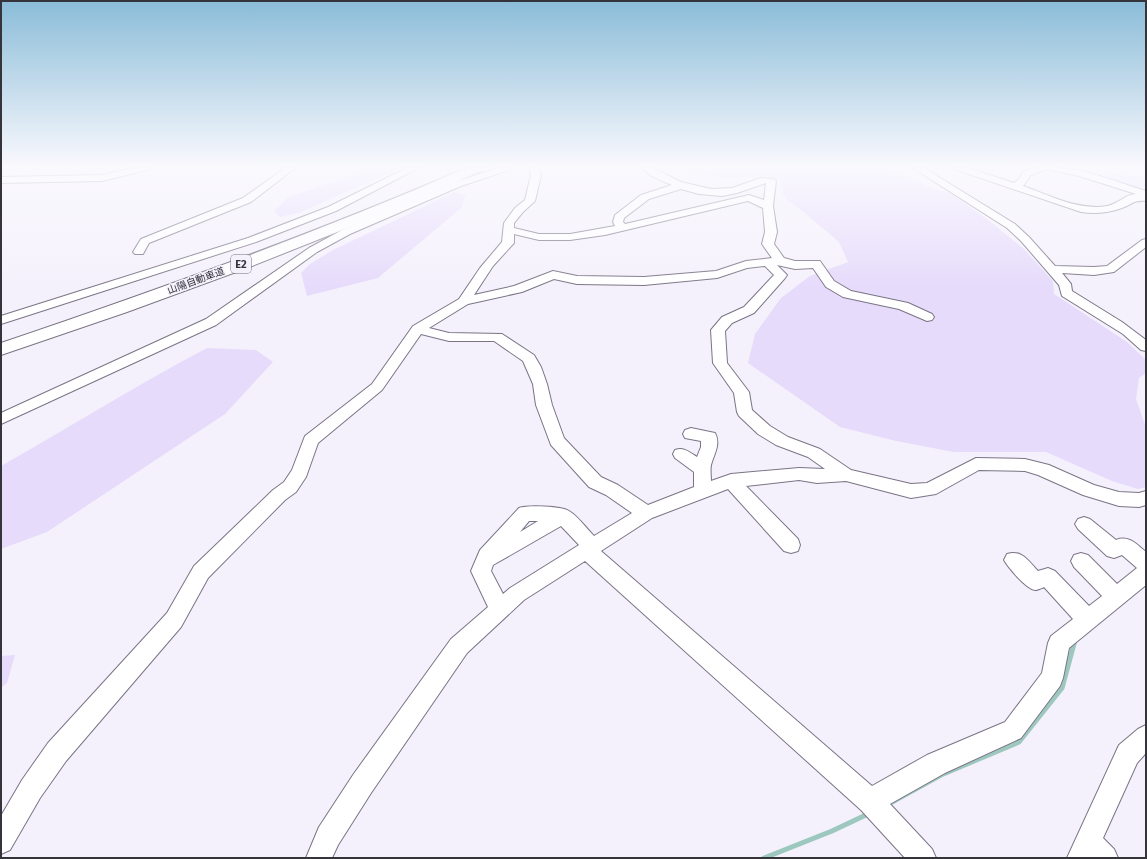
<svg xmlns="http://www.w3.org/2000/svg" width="1147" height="859" font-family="'Fira Sans','Noto Sans JP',sans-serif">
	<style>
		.green { fill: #e6dbfb }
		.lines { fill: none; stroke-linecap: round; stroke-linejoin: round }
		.stream { stroke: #9dc8bf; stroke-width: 5 }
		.minor-casing { stroke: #7a7485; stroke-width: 2 }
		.highway-casing { stroke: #7a7485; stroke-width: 2 }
		.minor { fill: #fff; fill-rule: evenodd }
		.highway { fill: #fff; fill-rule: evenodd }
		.labels { text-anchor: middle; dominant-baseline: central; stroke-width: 3; stroke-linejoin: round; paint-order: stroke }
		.far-street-label { font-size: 10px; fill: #36343b; stroke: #f5f1fc }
		.shield { fill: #f5f1fc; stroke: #6f6d75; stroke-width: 1 }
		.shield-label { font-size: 11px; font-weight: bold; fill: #36343b }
	</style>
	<rect width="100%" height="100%" fill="#f5f1fc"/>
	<!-- green -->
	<path class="green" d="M 371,168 L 401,168 L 301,212 L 280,217 L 274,211 L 287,198 Z
		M 685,168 L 875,168 L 907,176 L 933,189 L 949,192 L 992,223 L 1024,249 L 1053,281 L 1054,294 L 1127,342 L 1146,360 L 1146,373 L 1139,378 L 1136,399 L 1146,427 L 1146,487 L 1138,489 L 1112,481 L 1046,452 L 954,452 L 896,441 L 840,427 L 748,363 L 755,334 L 781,298 L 810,276 L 848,262 L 839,242 L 800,209 L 789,202 L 783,194 L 781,180 C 766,173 750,177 734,178 C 719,178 698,174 685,168 Z
		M 1111,174 L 1146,177 L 1146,190 L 1111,180 L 1106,175 Z
		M 454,192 L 466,195 L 461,208 L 378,278 L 307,296 L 301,273 L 310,264 L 333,250 Z
		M 207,348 L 256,350 L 273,362 L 225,414 L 47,532 L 1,549 L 1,466 C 70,427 137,385 207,348 Z
		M 15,655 L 7,683 L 1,688 L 1,656 Z"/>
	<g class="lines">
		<!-- stream -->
		<path class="stream" d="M 892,802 L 941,775 L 1019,742 L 1062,688 L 1075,640
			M 764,858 L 832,831 L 868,814"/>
		<!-- minor casing -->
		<g class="minor-casing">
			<path id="minor" d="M 134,168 L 149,168 L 147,170 L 102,181 L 1,183 L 1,177 L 102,175 Z
				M 285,168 L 295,168 L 251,202 L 149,243 L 143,254 L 135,254 L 133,252 L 141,239 L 243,198 Z
				M 407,168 L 418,168 L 336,211 L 256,242 L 1,324 L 1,316 L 248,238 L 328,207 Z
				M 498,168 L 511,168 L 509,170 L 461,186 L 350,234 L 317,252 L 216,325 L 1,424 L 1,413 L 206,319 L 309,248 L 342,230 L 455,182 Z
				M 529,168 L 537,168 L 541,175 L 535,201 L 523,212 L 514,223 L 514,228 L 539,234 L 570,234 L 615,226 L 613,222 L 615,215 L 641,195 L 672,185 C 663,181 647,176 643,168 L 653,168 L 681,182 L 711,189 L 732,188 L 761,178 L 774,179 L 776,181 L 773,206 L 777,232 L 774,244 L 784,258 L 795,261 L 820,261 L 834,281 L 851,291 L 908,303 L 932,314 L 934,317 L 932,320 L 927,321 L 899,309 L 843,297 L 826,287 L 813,268 L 795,269 L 777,265 L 787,275 L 785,278 L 754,313 L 732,323 L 725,331 L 727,363 L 749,392 L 752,410 L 770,426 L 788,437 L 820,449 L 851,470 L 911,484 L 927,483 L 976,458 L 1025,459 L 1049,465 L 1094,485 L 1119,492 L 1139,493 L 1146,491 L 1146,505 L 1139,507 L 1119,506 L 1083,495 L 1038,475 L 1025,471 L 979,470 L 936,494 L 911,498 L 846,481 L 817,483 L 799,480 L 746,486 L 798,539 L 800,545 L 798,551 L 791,553 L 784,551 L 728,489 L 652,518 L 601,551 L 872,786 L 927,755 L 1005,722 L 1042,673 L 1048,643 L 1051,636 L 1073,619 L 1044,587 C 1042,588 1037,590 1035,590 C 1026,589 1008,567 1004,560 L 1007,554 C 1022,549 1029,562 1038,571 L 1048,568 L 1055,571 L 1089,606 L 1102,596 L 1074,567 L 1071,561 L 1074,555 L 1081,553 L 1088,555 L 1117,584 L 1137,568 L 1122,555 L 1114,558 L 1107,556 L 1078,529 L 1075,524 L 1078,519 L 1084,517 L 1090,519 L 1116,540 C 1129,535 1136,544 1146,552 L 1146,585 L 1069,648 L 1063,678 L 1060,686 L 1021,738 L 945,773 L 890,804 L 932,849 L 936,858 L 905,858 L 861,810 L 585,561 L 524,600 L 467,653 L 371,793 L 338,845 L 332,858 L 306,858 L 319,827 L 353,775 L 451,639 L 488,607 L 471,571 L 480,550 L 519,508 C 527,505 561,506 569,511 C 578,516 586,528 594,536 L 632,513 L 606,495 L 589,487 L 551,445 L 536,405 L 533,384 L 523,361 L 494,341 L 449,341 L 421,334 L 382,390 L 318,443 L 306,477 L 296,492 L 285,500 L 208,578 L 181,627 L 66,761 L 40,798 L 10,850 L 1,854 L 1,816 L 22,780 L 48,743 L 167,613 L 194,566 L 273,490 L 284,482 L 292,470 L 305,436 L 372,384 L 413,326 L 459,299 L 480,268 L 502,242 L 504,223 L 515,208 L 525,200 L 531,175 ZM 766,183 L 764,200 L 749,195 L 625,224 L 623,222 L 624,218 L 649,199 L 681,189 L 699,194 L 722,196 L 737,193 ZM 748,201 L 763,208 L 765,232 L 762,244 L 772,258 L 746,261 L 716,271 L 644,277 L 577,276 L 553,271 L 514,286 L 474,295 L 493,266 L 514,243 L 514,234 L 539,240 L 570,240 L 605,235 ZM 765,266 L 774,275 L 744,307 L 722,317 L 711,330 L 713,363 L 734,393 L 737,412 L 739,416 L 758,434 L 776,445 L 808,457 L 825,469 L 799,468 L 731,474 L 711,481 C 711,476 710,470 711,465 C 714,454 721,444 715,433 L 691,428 L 685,430 L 683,434 L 685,438 L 701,441 L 701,447 L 697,457 C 689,452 684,447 675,450 L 673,454 L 675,458 L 694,472 L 694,487 L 648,505 L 618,485 L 601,477 L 564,438 L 552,405 L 547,384 L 541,367 L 534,355 L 502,334 L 449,333 L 429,328 L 468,304 L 522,292 L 554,279 L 577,284 L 644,285 L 717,278 L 747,268 ZM 529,521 L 538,521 L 520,532 ZM 561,526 L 579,545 L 510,588 L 503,594 L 491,571 L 493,565 Z
				M 913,168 L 924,168 L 1015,224 L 1029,237 L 1055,266 L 1094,267 L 1107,266 L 1142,240 L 1146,239 L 1146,247 L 1114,272 L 1094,275 L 1062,273 L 1071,284 L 1072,291 L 1122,322 L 1146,340 L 1146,351 L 1141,350 L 1123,334 L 1062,296 L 1059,285 L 1021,241 L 1007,228 Z
				M 955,168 L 968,168 L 1014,183 L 1019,179 L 1024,171 C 1065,159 1106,179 1146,191 L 1146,201 C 1131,200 1133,205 1119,209 C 1107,213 1094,214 1081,212 L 957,170 ZM 1048,169 L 1079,176 L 1136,194 C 1126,194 1118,204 1107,206 C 1079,211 1049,195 1023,186 L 1031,175 Z
				M 1146,725 L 1146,753 L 1137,763 L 1103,838 L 1114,849 L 1118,858 L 1067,858 L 1119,745 L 1138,729 Z"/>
		</g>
		<!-- highway casing -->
		<g class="highway-casing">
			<path id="highway" d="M 466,168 L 483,168 L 481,171 L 365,221 L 247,268 L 127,312 L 1,355 L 1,343 C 158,290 314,234 466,168 Z"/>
		</g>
		<!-- minor -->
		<use href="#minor" class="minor"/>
		<!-- highway -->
		<use href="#highway" class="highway"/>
	</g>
	<!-- sky -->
	<linearGradient id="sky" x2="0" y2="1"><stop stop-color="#8abcd8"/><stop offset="0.58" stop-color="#faf9fe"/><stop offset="1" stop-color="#faf9fe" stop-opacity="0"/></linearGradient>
	<rect width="1147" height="288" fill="url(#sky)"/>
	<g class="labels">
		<!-- far-street labels -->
		<g class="far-street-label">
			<text transform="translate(196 281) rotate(-20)">山陽自動車道</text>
		</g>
		<!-- shield labels -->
		<rect class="shield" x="231" y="255" width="20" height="18" rx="3"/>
		<g class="shield-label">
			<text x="241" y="264">E2</text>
		</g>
	</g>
	<!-- border -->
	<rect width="1147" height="859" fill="none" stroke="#36343b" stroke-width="4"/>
</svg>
